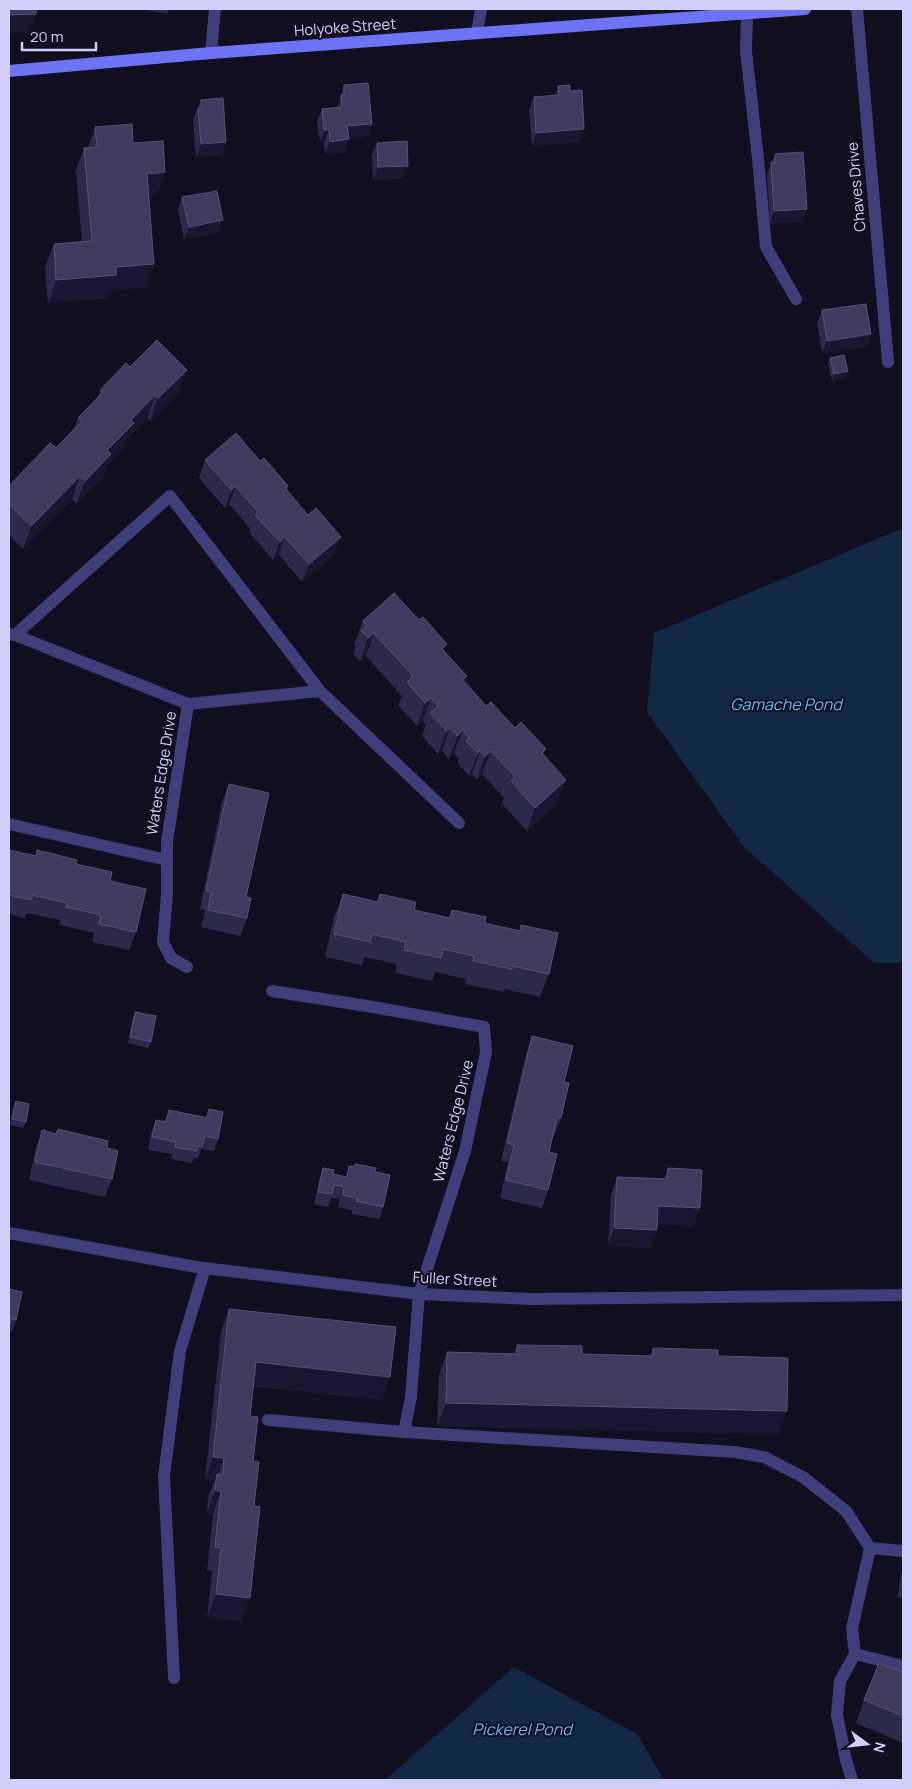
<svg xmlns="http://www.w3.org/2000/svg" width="912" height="1789" font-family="Manrope,sans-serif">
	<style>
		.water { fill: #122844 }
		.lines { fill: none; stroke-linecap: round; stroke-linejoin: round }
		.service { stroke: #3d3e7a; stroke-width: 12 }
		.minor { stroke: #3d3e7a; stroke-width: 12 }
		.tertiary { stroke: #3d3e7a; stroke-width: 12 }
		.secondary { stroke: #6e72f4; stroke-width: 12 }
		.wall { fill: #2d294b }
		.shaded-wall { fill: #1a1632 }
		.building { fill: #3f3a5e; stroke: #565277 }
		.labels { text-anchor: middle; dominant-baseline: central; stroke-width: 4; stroke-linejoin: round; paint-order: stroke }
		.street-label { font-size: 15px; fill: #d2cffb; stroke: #100e1f }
		.water-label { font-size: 16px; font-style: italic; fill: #66baf3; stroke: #100e1f }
	</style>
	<rect width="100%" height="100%" fill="#100e1f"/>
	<!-- water -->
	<path class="water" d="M 903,528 L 903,963 L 874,963 L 744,847 L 647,712 L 654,633 Z
		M 514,1667 L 637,1734 L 664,1780 L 385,1780 Z"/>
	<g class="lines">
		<!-- service -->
		<path class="service" d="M 747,13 L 746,51 L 758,159 L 766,247 L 796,299
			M 15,635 L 170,496 L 320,691
			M 9,824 L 167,860
			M 187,967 L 171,958 L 163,942 L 167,895 L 167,842 L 188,704 L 320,691 L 459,823
			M 272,991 L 373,1007 L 484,1027 L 486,1052 L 465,1151 L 419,1294 L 411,1397 L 404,1432
			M 268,1420 L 404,1432 L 735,1452 L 764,1457 L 803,1477 L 846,1511 L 870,1548 L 852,1629 L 855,1654 L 903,1666
			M 870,1548 L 903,1551
			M 174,1678 L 164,1476 L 180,1351 L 205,1268
			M 852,1780 L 846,1760 L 837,1715 L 840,1681 L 855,1654"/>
		<!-- minor -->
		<path class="minor" d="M 857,9 L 888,362
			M 477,33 L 481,9
			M 211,53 L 215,9
			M 9,634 L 15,635 L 188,704"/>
		<!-- tertiary -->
		<path class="tertiary" d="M 9,1233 L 196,1267 L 419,1294 L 532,1299 L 903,1295"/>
		<!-- secondary -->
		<path class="secondary" d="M 9,71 L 211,53 L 805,9"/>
	</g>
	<!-- wall -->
	<path class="wall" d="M 141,9 L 169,9 L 167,14 Z
		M 344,85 L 372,124 L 368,136 L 349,138 L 344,152 L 325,154 L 324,142 L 320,142 L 317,121 L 322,109 L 337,108 Z
		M 558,86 L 570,91 L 580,142 L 532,146 L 529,110 L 534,97 L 555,96 Z
		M 201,100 L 226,142 L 222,155 L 196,157 L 193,120 Z
		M 95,127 L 133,143 L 165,172 L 157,195 L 149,196 L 154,264 L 146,287 L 111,290 L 108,298 L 48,303 L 45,267 L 54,244 L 82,242 L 76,171 L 84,148 L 88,148 Z
		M 377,143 L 408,166 L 404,178 L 373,180 L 372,155 Z
		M 775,154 L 803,221 L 770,224 L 767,174 Z
		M 182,197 L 218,233 L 184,239 L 178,210 Z
		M 822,310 L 866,347 L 822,353 L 817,323 Z
		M 830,358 L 848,371 L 846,377 L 832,381 L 828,364 Z
		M 130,367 L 178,393 L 150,421 L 147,418 L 129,437 L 125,446 L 107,464 L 103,477 L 76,504 L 72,499 L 23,549 L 9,535 L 9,486 L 56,448 L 74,429 L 78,418 L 98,397 L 100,390 Z
		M 205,460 L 260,461 L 288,486 L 287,490 L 334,554 L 302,582 L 279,555 L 273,560 L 249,532 L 250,528 L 229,504 L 225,508 L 199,478 Z
		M 419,620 L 447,644 L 444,651 L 465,682 L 486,706 L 515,728 L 544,755 L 557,803 L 527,831 L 502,804 L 504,798 L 482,774 L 477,779 L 472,774 L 469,776 L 458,764 L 459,759 L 454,753 L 449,759 L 442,751 L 438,754 L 422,736 L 426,725 L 423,721 L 417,726 L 398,705 L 402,696 L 366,656 L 360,661 L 353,654 L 356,646 L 354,644 L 363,621 Z
		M 229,784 L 246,897 L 247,918 L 240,936 L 201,927 L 205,910 L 200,909 L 222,802 Z
		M 9,850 L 35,856 L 37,850 L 76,864 L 110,881 L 136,932 L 129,950 L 92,942 L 94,933 L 60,925 L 60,920 L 27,913 L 25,918 L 9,914 Z
		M 343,894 L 377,902 L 380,894 L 414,910 L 449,918 L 452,910 L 485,923 L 519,931 L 521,925 L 549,974 L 540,997 L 505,989 L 504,992 L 465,984 L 466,979 L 435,972 L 432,981 L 396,973 L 397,964 L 364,957 L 362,965 L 325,957 L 334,917 Z
		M 135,1012 L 151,1042 L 148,1048 L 128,1043 L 133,1018 Z
		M 532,1036 L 564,1082 L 561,1118 L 554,1136 L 552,1136 L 549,1152 L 548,1190 L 542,1208 L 500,1198 L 508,1162 L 501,1161 L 526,1054 Z
		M 15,1101 L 26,1122 L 23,1128 L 10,1125 L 13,1107 Z
		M 209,1109 L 218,1139 L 214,1151 L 201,1149 L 198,1158 L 194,1158 L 192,1163 L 171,1159 L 172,1154 L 148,1150 L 151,1133 L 156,1120 L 164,1122 L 169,1110 L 206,1117 Z
		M 42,1130 L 107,1148 L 112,1179 L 105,1197 L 29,1180 L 36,1148 Z
		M 355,1164 L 375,1172 L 383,1207 L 379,1219 L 352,1214 L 352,1210 L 338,1207 L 340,1199 L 331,1198 L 328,1207 L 314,1204 L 319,1180 L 323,1168 L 333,1174 L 346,1177 L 349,1166 L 354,1167 Z
		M 668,1168 L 694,1226 L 657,1224 L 650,1248 L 608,1246 L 611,1194 L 617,1177 L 664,1179 Z
		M 9,1289 L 16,1320 L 12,1332 L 9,1331 Z
		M 229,1309 L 382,1400 L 253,1386 L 250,1416 L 253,1461 L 254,1506 L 242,1621 L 207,1617 L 212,1571 L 207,1570 L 213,1514 L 207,1513 L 208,1497 L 214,1481 L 205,1480 L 221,1332 Z
		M 517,1345 L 582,1354 L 650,1356 L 653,1348 L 718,1356 L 778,1434 L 437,1426 L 439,1375 L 447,1352 L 514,1354 Z
		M 903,1566 L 903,1598 L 897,1597 Z
		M 903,1672 L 903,1743 L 856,1723 L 864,1700 Z"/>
	<!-- shaded-wall -->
	<path class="shaded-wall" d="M 36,14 L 29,32 L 9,33 L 9,15 Z
		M 372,124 L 368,136 L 343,138 L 347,126 Z
		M 584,129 L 580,142 L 532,146 L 536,133 Z
		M 324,130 L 329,130 L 324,142 L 320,142 Z
		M 349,139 L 344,152 L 325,154 L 330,142 Z
		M 226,142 L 222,155 L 196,157 L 201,144 Z
		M 408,166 L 404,178 L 373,180 L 378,167 Z
		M 165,172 L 157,195 L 139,197 L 147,174 Z
		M 807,209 L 803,221 L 770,224 L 774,211 Z
		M 223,220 L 218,233 L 184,239 L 189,227 Z
		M 154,264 L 146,287 L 111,290 L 108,298 L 48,303 L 56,280 L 116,267 Z
		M 871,334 L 866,347 L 822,353 L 827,341 Z
		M 187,370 L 178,393 L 150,421 L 158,398 Z
		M 848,371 L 846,377 L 832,381 L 834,374 Z
		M 155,395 L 147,418 L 129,437 L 125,446 L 107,464 L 103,477 L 76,504 L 85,481 L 107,450 L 131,420 Z
		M 80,476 L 72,499 L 23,549 L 31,526 Z
		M 236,486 L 229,504 L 225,508 L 231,490 Z
		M 285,537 L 279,555 L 273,560 L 280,542 Z
		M 341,537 L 334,554 L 302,582 L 309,564 Z
		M 374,633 L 366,656 L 360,661 L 368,638 Z
		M 447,644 L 439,667 L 442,649 Z
		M 431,698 L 423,721 L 417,726 L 425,703 Z
		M 450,728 L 442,751 L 438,754 L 447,731 Z
		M 463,730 L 454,753 L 449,759 L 457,736 Z
		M 480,751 L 472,774 L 469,776 L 478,753 Z
		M 491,751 L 482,774 L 477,779 L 485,756 Z
		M 566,780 L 557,803 L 527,831 L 535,808 Z
		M 658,1206 L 700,1208 L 694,1226 L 652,1224 Z
		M 614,1228 L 657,1230 L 650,1248 L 608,1246 Z
		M 256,1362 L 390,1377 L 382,1400 L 247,1385 Z
		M 446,1403 L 787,1411 L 778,1434 L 437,1426 Z
		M 213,1457 L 224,1458 L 216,1481 L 217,1474 L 214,1481 L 205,1480 Z
		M 215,1490 L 221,1491 L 213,1514 L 207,1513 Z
		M 216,1594 L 250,1598 L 242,1621 L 207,1617 Z"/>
	<!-- building -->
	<path class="building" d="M 9,9 L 36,9 L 36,14 L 9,15 Z
		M 368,83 L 372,124 L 347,126 L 349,139 L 330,142 L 329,130 L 324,130 L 322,109 L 342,107 L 341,95 L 344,95 L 344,85 Z
		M 570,85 L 570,91 L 582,90 L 584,129 L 536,133 L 534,97 L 559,95 L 558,86 Z
		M 223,98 L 226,142 L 201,144 L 198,108 L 201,108 L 201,100 Z
		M 132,124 L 133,143 L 163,141 L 165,172 L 147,174 L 154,264 L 116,267 L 116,275 L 56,280 L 54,244 L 92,241 L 84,148 L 97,147 L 95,127 Z
		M 407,141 L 408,166 L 378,167 L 377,143 Z
		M 803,152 L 807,209 L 774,211 L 771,162 L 775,162 L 775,154 Z
		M 217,191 L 223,220 L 189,227 L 182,197 Z
		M 866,304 L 871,334 L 827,341 L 822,310 Z
		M 157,340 L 187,370 L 158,398 L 155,395 L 131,420 L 134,423 L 107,450 L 111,454 L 85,481 L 80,476 L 31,526 L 9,504 L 9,486 L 50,443 L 56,448 L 82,421 L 78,418 L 103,392 L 100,390 L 126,363 L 130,367 Z
		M 844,355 L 848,371 L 834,374 L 830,358 Z
		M 236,433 L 260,461 L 264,458 L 288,486 L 285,488 L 308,515 L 316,508 L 341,537 L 309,564 L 285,537 L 280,542 L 255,515 L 258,512 L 236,486 L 231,490 L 205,460 Z
		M 394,593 L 419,620 L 423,617 L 447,644 L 442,649 L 467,676 L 463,680 L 486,706 L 491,702 L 515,728 L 521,722 L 546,749 L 542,753 L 566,780 L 535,808 L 511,781 L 515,777 L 491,751 L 485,756 L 480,751 L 478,753 L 466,741 L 469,738 L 463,730 L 457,736 L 450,728 L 447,731 L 430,713 L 438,706 L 431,698 L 425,703 L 407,682 L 413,676 L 374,633 L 368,638 L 361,631 L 367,626 L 363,621 Z
		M 229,784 L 269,793 L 246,897 L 251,898 L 247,918 L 208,910 L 211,892 L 206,891 Z
		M 9,850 L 36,856 L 37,850 L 77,860 L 76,864 L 112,872 L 110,881 L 146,889 L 136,932 L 99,924 L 101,915 L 66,907 L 67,903 L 33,895 L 31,900 L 9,895 Z
		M 343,894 L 378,902 L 380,894 L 416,902 L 414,910 L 450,918 L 452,910 L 486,917 L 485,923 L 520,931 L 521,925 L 558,933 L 549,974 L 513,966 L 512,969 L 473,961 L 474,956 L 443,949 L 441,958 L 404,950 L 406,942 L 372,934 L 370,942 L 334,934 Z
		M 135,1012 L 156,1016 L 151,1042 L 130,1037 Z
		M 532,1036 L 573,1046 L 564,1082 L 569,1083 L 561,1118 L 557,1117 L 549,1152 L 557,1154 L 548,1190 L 506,1180 L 514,1145 L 507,1143 Z
		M 16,1101 L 29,1104 L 26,1122 L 12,1119 Z
		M 209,1109 L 223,1112 L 218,1139 L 205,1136 L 202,1146 L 198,1146 L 197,1151 L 175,1147 L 176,1142 L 152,1137 L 156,1120 L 166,1122 L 169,1110 L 207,1118 Z
		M 58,1129 L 108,1141 L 107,1148 L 118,1151 L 112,1179 L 35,1162 L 42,1130 L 56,1134 Z
		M 355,1164 L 376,1168 L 375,1172 L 390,1175 L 383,1207 L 356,1201 L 357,1198 L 343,1195 L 344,1187 L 334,1185 L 332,1194 L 318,1192 L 323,1168 L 334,1170 L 333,1174 L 347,1177 L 349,1166 L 354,1167 Z
		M 668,1168 L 702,1170 L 700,1208 L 658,1206 L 657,1230 L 614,1228 L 617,1177 L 667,1179 Z
		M 9,1289 L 22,1292 L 16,1320 L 11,1319 L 10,1324 L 9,1324 Z
		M 229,1309 L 396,1327 L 390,1377 L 256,1362 L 250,1416 L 258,1417 L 253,1461 L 259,1462 L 254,1506 L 260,1507 L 250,1598 L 216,1594 L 221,1548 L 215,1547 L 221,1491 L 215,1490 L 217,1474 L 223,1474 L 224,1458 L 213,1457 Z
		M 517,1345 L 582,1346 L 582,1354 L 653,1356 L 653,1348 L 718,1350 L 718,1356 L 788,1358 L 787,1411 L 446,1403 L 447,1352 L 517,1354 Z
		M 879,1663 L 903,1672 L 903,1716 L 864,1700 Z"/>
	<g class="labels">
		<!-- street labels -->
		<g class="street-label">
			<text transform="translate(345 27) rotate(-4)">Holyoke Street</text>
			<text transform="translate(856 187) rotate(-95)">Chaves Drive</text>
			<text transform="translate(161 773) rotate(-81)">Waters Edge Drive</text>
			<text transform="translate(453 1121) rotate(-76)">Waters Edge Drive</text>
			<text transform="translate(455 1279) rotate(3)">Fuller Street</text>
		</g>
		<!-- water labels -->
		<g class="water-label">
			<text x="786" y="704">Gamache Pond</text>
			<text x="522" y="1729">Pickerel Pond</text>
		</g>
	</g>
	<!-- border -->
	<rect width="912" height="1789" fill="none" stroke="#d2cffb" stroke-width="20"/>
	<!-- north arrow -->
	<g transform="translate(867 1744) rotate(105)" stroke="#100e1f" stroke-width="4" paint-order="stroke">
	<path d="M0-4L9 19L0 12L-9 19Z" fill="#d2cffb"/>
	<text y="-8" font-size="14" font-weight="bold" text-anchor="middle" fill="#d2cffb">N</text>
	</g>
	<!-- scale -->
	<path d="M22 42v8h74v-8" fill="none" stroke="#d2cffb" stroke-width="2.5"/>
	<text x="30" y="42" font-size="15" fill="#d2cffb" stroke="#100e1f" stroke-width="4" paint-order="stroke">20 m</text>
</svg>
